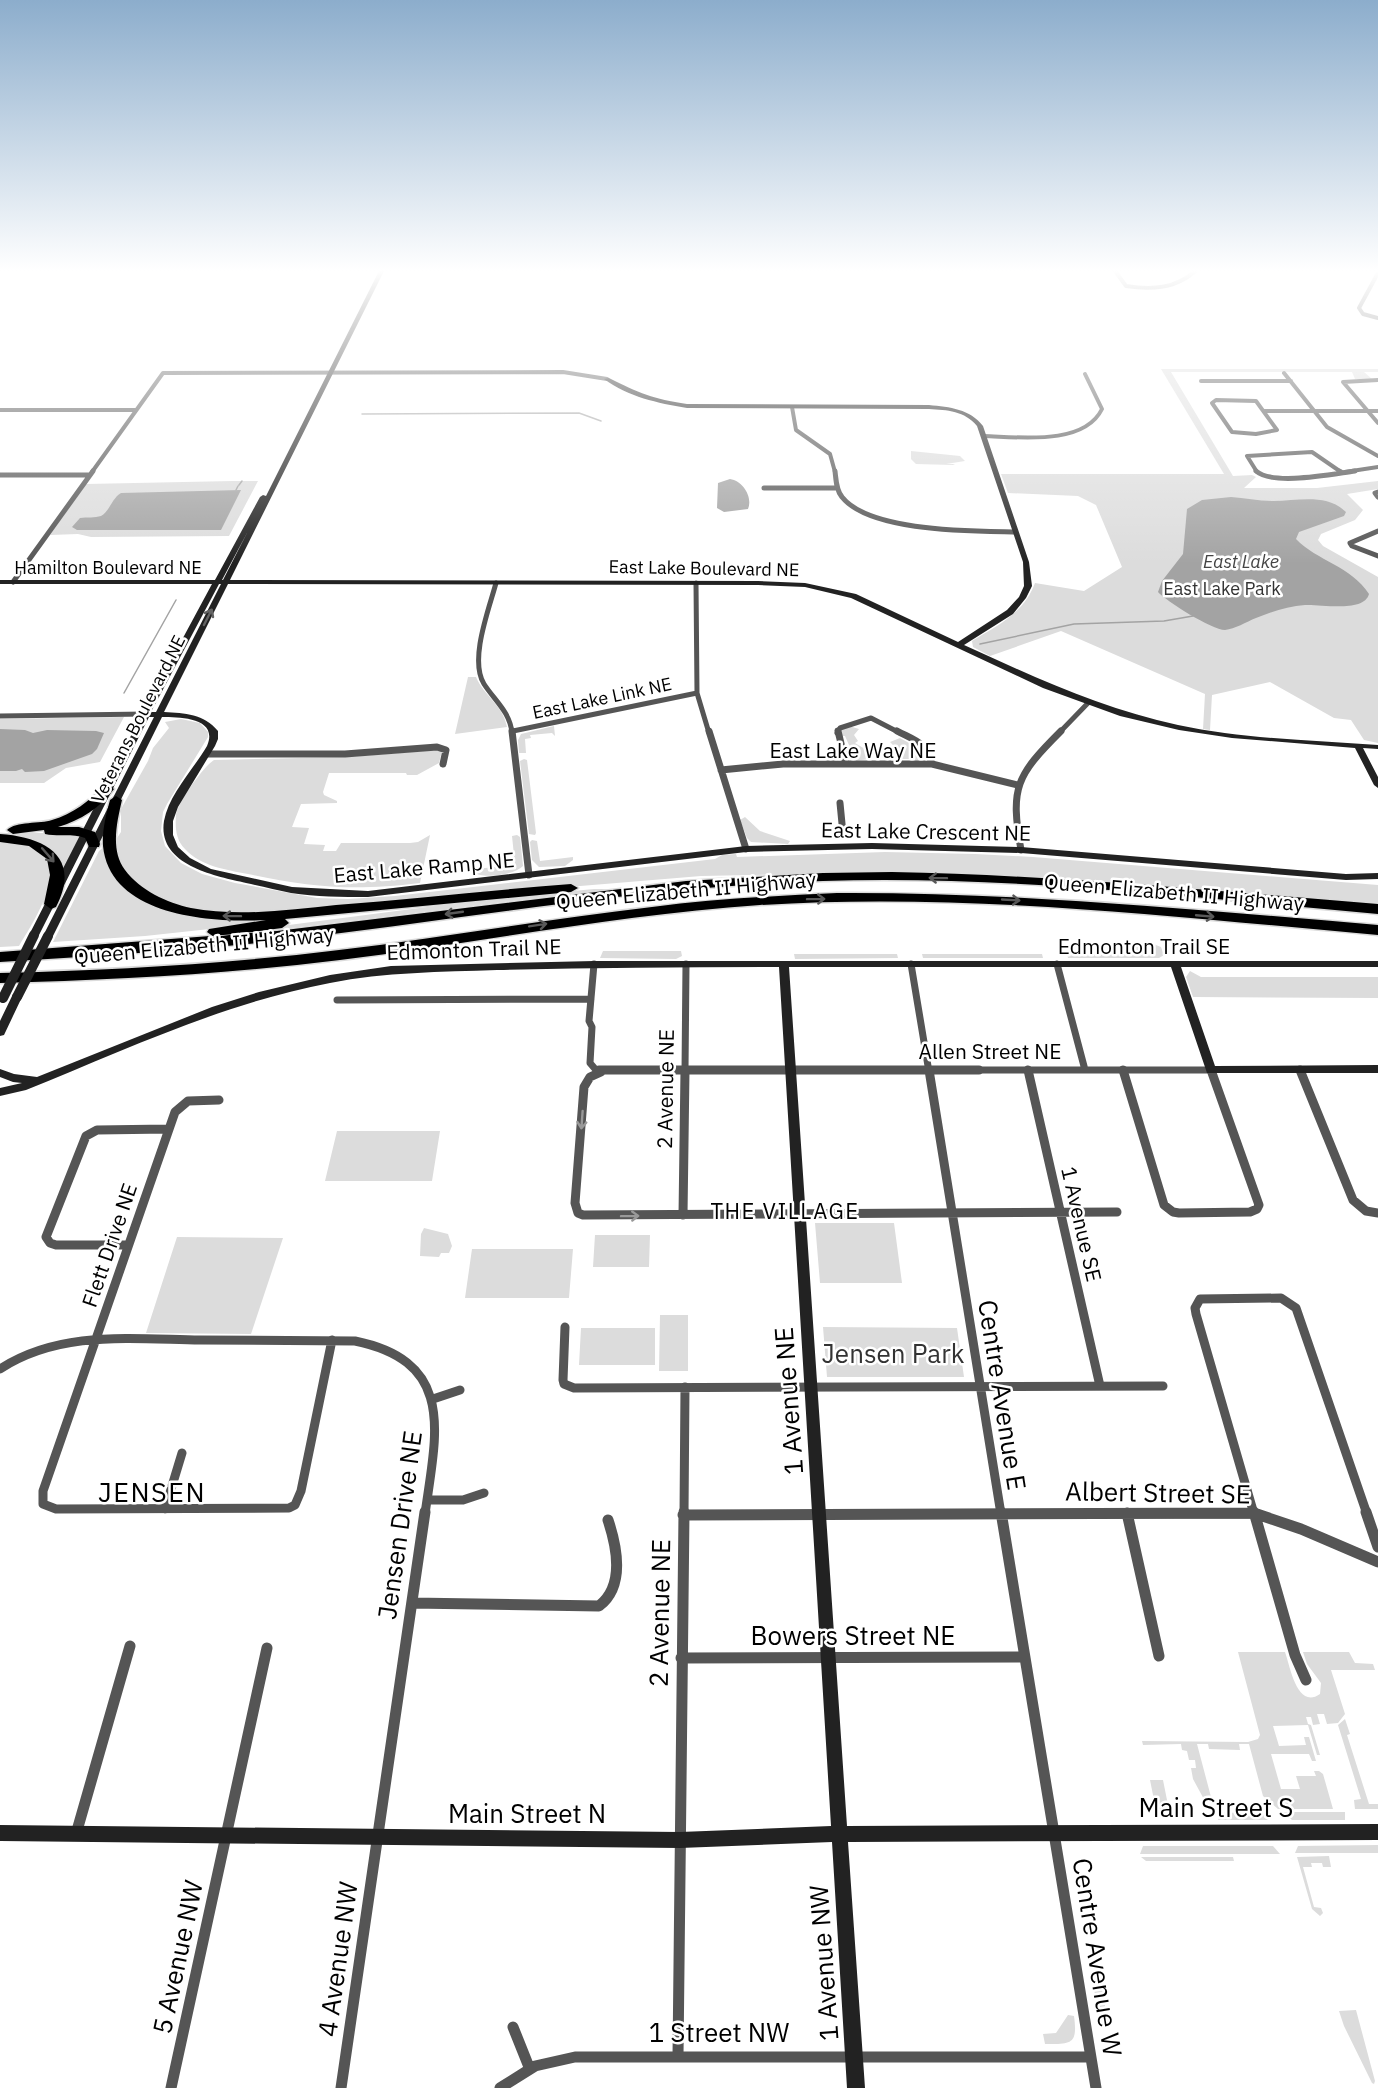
<svg xmlns="http://www.w3.org/2000/svg" width="1378" height="2088" font-family="'IBM Plex Sans',sans-serif">
	<style>
		.green { fill: #dcdcdc }
		.water { fill: #a3a3a3 }
		.lines { fill: none; stroke-linecap: round; stroke-linejoin: round }
		.stream { stroke: #a3a3a3; stroke-width: 1.5 }
		.highway-casing { stroke: #dbdbdb; stroke-width: 3 }
		.street-far4 { stroke: #555; stroke-width: 4 }
		.street-far3 { stroke: #555; stroke-width: 5 }
		.street-far2 { stroke: #555; stroke-width: 7 }
		.street-far1 { stroke: #555; stroke-width: 9 }
		.street { stroke: #555; stroke-width: 11 }
		.secondary { fill: #222; fill-rule: evenodd }
		.highway { fill: #000; fill-rule: evenodd }
		.secondary-bridge { stroke: #222; stroke-width: 10 }
		.oneway { stroke: #646464 }
		.oneway2 { stroke: #595959 }
		.oneway3 { stroke: #999 }
		.labels { text-anchor: middle; dominant-baseline: central; stroke-width: 5; stroke-linejoin: round; paint-order: stroke }
		.far-water-label { font-size: 18px; font-style: italic; fill: #444; stroke: #fff }
		.far-street-label { font-size: 18px; fill: #000; stroke: #fff }
		.far-park-label { font-size: 18px; fill: #333; stroke: #fff }
		.street-label { font-size: 21px; fill: #000; stroke: #fff }
		.neighbourhood-label { font-size: 22px; letter-spacing: 1.5px; fill: #000; stroke: #fff }
		.near-park-label { font-size: 26px; fill: #333; stroke: #fff }
		.near-street-label { font-size: 26px; fill: #000; stroke: #fff }
		.near-neighbourhood-label { font-size: 27px; letter-spacing: 1.5px; fill: #000; stroke: #fff }
	</style>
	<rect width="100%" height="100%" fill="#fff"/>
	<!-- green -->
	<path class="green" d="M 1161,369 L 1378,369 L 1378,372 L 1364,372 L 1372,379 L 1355,379 L 1352,372 L 1171,372 L 1233,476 L 1252,475 L 1256,477 L 1244,488 L 1317,488 L 1378,481 L 1378,489 L 1347,494 L 1363,510 L 1355,520 L 1321,534 L 1318,540 L 1323,546 L 1378,577 L 1378,743 L 1364,740 L 1351,720 L 1334,718 L 1270,682 L 1212,695 L 1210,730 L 1203,729 L 1205,694 L 1061,631 L 990,656 L 973,647 L 972,641 C 998,625 1024,613 1035,583 L 1084,591 L 1122,567 L 1096,505 L 1078,496 L 1008,493 L 1001,474 L 1224,474 Z
		M 911,451 L 960,456 L 965,461 L 946,464 L 955,464 L 953,465 L 916,464 L 911,459 Z
		M 233,481 L 258,481 L 229,536 L 91,537 L 78,534 L 50,535 L 86,484 Z
		M 468,677 L 476,677 C 484,696 503,705 507,727 L 455,734 Z
		M 124,717 L 100,762 L 66,768 L 44,783 L 0,783 L 0,719 Z
		M 181,719 L 200,723 L 208,732 L 208,737 L 167,804 L 163,812 L 161,831 L 165,846 L 181,863 L 202,874 L 235,883 L 317,898 L 348,899 L 395,896 L 715,859 L 722,855 L 736,854 L 737,857 L 885,852 L 975,854 L 1033,857 L 1378,885 L 1378,903 L 1016,876 L 913,872 L 701,876 L 305,909 C 251,913 153,924 121,866 C 117,859 115,851 113,844 L 121,832 L 121,809 L 148,761 L 153,748 L 169,728 L 165,722 Z
		M 554,726 L 555,736 L 552,733 L 530,735 L 531,738 L 525,739 L 526,753 L 519,753 L 518,740 L 521,734 Z
		M 849,726 L 859,729 L 854,735 L 858,741 L 855,743 L 865,749 L 870,759 L 854,761 L 849,757 L 853,754 L 845,736 L 842,736 L 841,729 Z
		M 900,738 L 909,743 L 917,743 L 926,756 L 926,759 L 916,761 L 913,759 L 888,759 L 883,751 L 895,747 L 890,742 Z
		M 436,750 L 442,751 L 439,763 L 417,775 L 407,775 L 406,773 L 329,773 L 323,792 L 324,795 L 337,801 L 337,803 L 301,804 L 292,827 L 309,828 L 304,844 L 325,845 L 323,851 L 336,851 L 341,843 L 410,843 L 418,842 L 430,835 L 420,883 C 354,891 312,888 248,874 C 227,870 200,866 185,849 C 176,840 175,828 176,815 C 177,803 204,766 214,760 L 348,757 Z
		M 524,759 L 527,760 L 536,833 L 535,835 L 529,834 L 520,761 Z
		M 745,817 L 760,831 L 790,841 L 788,844 L 751,842 L 747,838 L 740,820 Z
		M 0,833 L 66,833 L 80,838 L 62,873 C 50,839 32,839 0,836 Z
		M 517,835 L 520,837 L 523,866 C 514,875 488,878 476,874 L 475,869 L 515,865 L 512,836 Z
		M 532,840 L 537,841 L 540,861 L 573,857 L 573,860 L 565,866 L 539,867 L 532,860 L 530,842 Z
		M 0,841 C 13,842 25,843 37,849 C 70,868 32,924 19,946 L 0,947 Z
		M 105,846 L 111,866 L 169,910 L 280,917 L 274,922 L 145,936 L 53,942 L 99,851 Z
		M 594,889 L 610,889 L 234,935 L 234,932 L 489,899 Z
		M 1148,942 L 1161,947 L 1164,955 L 1159,958 L 1068,958 L 1067,954 L 1118,954 Z
		M 603,951 L 681,951 L 682,956 L 676,959 L 600,958 Z
		M 794,954 L 897,954 L 898,958 L 795,959 Z
		M 922,954 L 1042,954 L 1043,958 L 923,958 Z
		M 1190,971 L 1201,977 L 1378,977 L 1378,998 L 1193,997 L 1186,977 Z
		M 337,1131 L 440,1131 L 432,1181 L 325,1181 Z
		M 815,1223 L 894,1223 L 902,1283 L 820,1283 Z
		M 424,1228 L 448,1234 L 452,1246 L 449,1253 L 441,1253 L 439,1257 L 420,1256 L 421,1234 Z
		M 595,1235 L 650,1235 L 649,1267 L 593,1267 Z
		M 177,1237 L 283,1238 L 251,1334 L 146,1333 Z
		M 472,1249 L 573,1249 L 569,1298 L 465,1298 Z
		M 660,1315 L 688,1315 L 688,1371 L 659,1371 Z
		M 823,1327 L 957,1328 L 964,1377 L 827,1377 Z
		M 581,1328 L 655,1328 L 655,1365 L 579,1365 Z
		M 1238,1652 L 1285,1652 C 1290,1666 1297,1710 1320,1694 L 1321,1683 L 1307,1664 L 1303,1652 L 1349,1652 L 1355,1663 L 1373,1664 L 1375,1670 L 1331,1670 L 1345,1714 L 1338,1723 L 1327,1724 L 1324,1714 L 1317,1714 L 1320,1724 L 1313,1725 L 1311,1717 L 1306,1717 L 1308,1724 L 1311,1725 L 1320,1755 L 1317,1755 L 1308,1725 L 1273,1726 L 1279,1746 L 1306,1745 L 1304,1737 L 1309,1737 L 1316,1761 L 1312,1761 L 1309,1754 L 1271,1754 L 1281,1789 L 1300,1789 L 1296,1776 L 1316,1776 L 1314,1771 L 1319,1771 L 1323,1774 L 1333,1809 L 1278,1809 L 1263,1796 L 1249,1744 L 1239,1744 L 1240,1750 L 1209,1749 L 1208,1744 L 1197,1744 L 1211,1797 L 1206,1803 L 1193,1779 L 1191,1768 L 1196,1768 L 1195,1760 L 1189,1760 L 1187,1751 L 1182,1750 L 1181,1744 L 1143,1745 L 1142,1741 L 1248,1742 L 1258,1739 L 1260,1735 Z
		M 1345,1719 L 1350,1734 L 1347,1735 L 1369,1804 L 1378,1804 L 1378,1809 L 1355,1809 L 1354,1800 L 1361,1799 L 1338,1725 Z
		M 1150,1780 L 1163,1780 L 1169,1810 L 1156,1810 Z
		M 1261,1812 L 1268,1820 L 1218,1820 L 1221,1813 Z
		M 1283,1812 L 1345,1812 L 1345,1820 L 1292,1820 Z
		M 1378,1845 L 1378,1853 L 1295,1853 L 1298,1846 Z
		M 1143,1846 L 1273,1846 L 1280,1854 L 1140,1854 Z
		M 1329,1856 L 1331,1867 L 1323,1867 L 1322,1863 L 1311,1863 L 1312,1867 L 1303,1867 L 1314,1907 L 1321,1908 L 1323,1913 L 1320,1916 L 1312,1909 L 1297,1857 Z
		M 1141,1857 L 1233,1857 L 1234,1861 L 1146,1861 Z
		M 1094,1989 L 1102,1989 L 1109,2028 L 1101,2028 Z
		M 1356,2010 L 1375,2081 L 1374,2084 L 1372,2083 L 1344,2026 L 1339,2011 Z
		M 1068,2015 L 1074,2016 C 1078,2045 1071,2044 1045,2044 L 1043,2034 L 1056,2033 Z"/>
	<!-- water -->
	<path class="water" d="M 730,479 C 743,481 753,497 748,509 L 724,512 L 717,508 L 718,483 Z
		M 241,490 L 221,530 L 77,530 L 72,527 L 80,518 C 87,517 95,518 101,516 C 110,511 112,498 121,493 Z
		M 1231,497 C 1245,498 1259,501 1274,501 C 1298,501 1326,493 1346,512 L 1344,516 L 1299,532 L 1296,539 C 1317,561 1351,566 1369,594 C 1364,613 1321,604 1305,605 C 1288,606 1271,612 1256,618 C 1246,622 1235,629 1225,630 C 1212,630 1166,601 1158,592 L 1162,581 L 1183,554 L 1187,509 L 1202,500 Z
		M 0,729 L 25,730 L 33,733 L 47,730 L 96,731 L 104,733 L 97,749 L 92,754 L 44,771 L 25,772 L 22,769 L 16,771 L 0,771 Z"/>
	<g class="lines">
		<!-- stream -->
		<path class="stream" d="M 362,414 L 579,413 L 601,421
			M 239,485 L 242,481
			M 236,490 L 238,486
			M 980,644 L 1074,624 L 1164,621 L 1193,616
			M 124,693 L 176,600"/>
		<!-- highway casing -->
		<g class="highway-casing">
			<path id="highway" d="M 108,785 L 114,789 C 100,808 81,820 58,827 L 79,827 L 95,832 L 100,844 L 99,847 L 89,847 L 85,838 C 72,833 59,837 45,834 L 44,830 L 13,834 L 7,830 C 16,821 40,824 52,820 C 73,814 89,801 104,786 Z
				M 116,796 L 122,800 C 117,822 110,850 125,870 C 140,890 167,903 191,908 C 238,917 288,910 336,905 C 414,899 493,890 571,884 L 578,888 L 571,892 L 285,919 L 289,923 L 282,928 L 214,937 L 207,932 L 209,929 L 266,920 C 213,923 110,917 103,846 C 102,830 106,815 110,800 Z
				M 0,834 C 45,837 82,857 56,907 L 51,909 L 44,904 L 50,875 L 47,859 L 29,846 L 0,842 Z
				M 892,872 C 1055,875 1216,891 1378,904 L 1378,914 C 1194,898 1008,875 823,881 C 640,887 459,920 277,941 C 185,951 92,956 0,962 L 0,952 L 277,931 L 686,881 L 823,873 Z
				M 837,893 C 1018,892 1198,910 1378,925 L 1378,935 C 1173,917 967,892 760,905 C 619,915 480,942 340,960 C 227,974 114,980 0,983 L 0,973 C 113,970 226,964 339,950 C 443,938 547,919 652,907 C 714,899 775,896 837,893 Z"/>
		</g>
		<!-- street-far4 -->
		<path class="street-far4" d="M 1115,271 L 1126,286 C 1151,290 1176,289 1195,271
			M 1378,273 L 1359,308 L 1363,314 L 1378,318
			M 1284,373 L 1327,427 L 1378,456
			M 1378,380 L 1343,382 L 1378,423
			M 1201,381 L 1291,381
			M 1216,400 L 1256,401 L 1277,430 L 1256,434 L 1232,432 L 1212,403 Z
			M 792,407 L 796,430 L 830,454 L 835,472
			M 0,410 L 135,410
			M 1264,411 L 1378,411
			M 984,436 C 1019,437 1084,446 1102,409 L 1085,374
			M 92,472 L 163,373 L 563,372 L 607,379
			M 1257,472 L 1247,456 L 1312,452 L 1341,472
			M 1345,472 L 1378,467"/>
		<!-- street-far3 -->
		<path class="street-far3" d="M 835,471 C 836,479 836,490 842,497 C 870,532 972,531 1015,532
			M 1256,471 C 1273,486 1332,474 1355,471
			M 1339,471 L 1341,472
			M 0,475 L 89,475
			M 764,488 L 837,488
			M 1378,492 L 1375,493 L 1378,497
			M 1378,531 L 1350,543 L 1352,546 L 1378,556
			M 13,582 L 93,471
			M 496,583 C 489,609 469,660 484,684 C 495,701 510,712 512,733
			M 696,583 L 697,693 L 709,733
			M 0,716 L 146,714
			M 513,731 L 697,693
			M 837,733 L 840,728 L 871,718 L 900,733
			M 1059,733 L 1088,703"/>
		<!-- street-far2 -->
		<path class="street-far2" d="M 512,731 L 529,875
			M 709,731 L 746,849
			M 838,731 L 846,764
			M 897,731 C 916,741 926,742 932,764
			M 207,754 L 345,754 L 437,747 L 446,750 L 443,764
			M 721,770 L 783,764 L 932,764 L 1018,785
			M 840,803 L 843,834
			M 1021,850 C 1010,787 1016,776 1061,731
			M 594,964 L 589,1021 L 592,1027 L 590,1063 L 596,1070 L 1123,1070
			M 911,964 L 929,1072
			M 1057,964 L 1085,1070
			M 337,1000 L 591,999
			M 1123,1070 L 1211,1070 L 1212,1072
			M 685,1072 L 686,964"/>
		<!-- street-far1 -->
		<path class="street-far1" d="M 599,1070 L 979,1070
			M 929,1070 L 1001,1514
			M 1028,1070 L 1100,1386
			M 1123,1070 L 1164,1205 L 1173,1212 L 1179,1213 L 1250,1212 L 1257,1209 L 1259,1205 L 1211,1070
			M 1300,1070 L 1353,1200 L 1366,1211 L 1378,1213
			M 601,1072 L 590,1077 L 584,1087 L 575,1203 L 578,1213 L 583,1215 L 1117,1212
			M 219,1100 L 188,1101 L 175,1112 L 43,1491 L 43,1504 L 56,1509 L 289,1508 L 295,1505 L 301,1491 L 332,1340
			M 683,1215 L 685,1070
			M 128,1245 L 56,1245 L 50,1243 L 46,1237 L 86,1136 L 97,1130 L 168,1129
			M 565,1327 L 563,1380 L 564,1384 L 574,1388 L 1163,1386
			M 0,1369 C 60,1330 131,1339 200,1340 C 251,1340 303,1341 355,1341 C 457,1362 436,1434 425,1514
			M 433,1399 L 460,1390
			M 427,1500 L 463,1500 L 484,1493
			M 165,1509 L 182,1453
			M 684,1514 L 685,1387
			M 1090,1514 L 1256,1514
			M 1254,1514 L 1196,1314 L 1195,1308 L 1200,1299 L 1281,1298 L 1296,1308 L 1367,1514"/>
		<!-- street -->
		<path class="street" d="M 1001,1512 L 1096,2088
			M 1254,1512 L 1295,1655 L 1306,1680
			M 1366,1512 L 1378,1547
			M 1127,1513 L 1159,1656
			M 683,1515 L 1254,1513 L 1301,1529 L 1378,1562
			M 412,1603 L 599,1606 C 625,1586 617,1547 608,1520
			M 681,1658 L 1025,1657
			M 76,1834 L 130,1646
			M 513,2027 L 529,2067
			M 678,2056 L 684,1512
			M 171,2088 L 267,1648
			M 341,2088 L 425,1512
			M 500,2088 L 535,2066 L 575,2057 L 1090,2057"/>
		<!-- secondary -->
		<path class="secondary" d="M 379,271 L 384,271 L 230,580 L 758,581 L 805,583 L 856,594 L 958,642 L 1007,610 L 1019,597 L 1024,586 L 1023,562 L 977,426 C 965,411 947,410 929,409 L 687,408 C 657,403 629,397 604,379 L 609,378 C 639,393 653,399 687,404 L 929,405 C 950,407 970,409 983,426 L 1029,562 L 1032,586 L 1026,598 L 1013,614 L 964,645 C 1034,677 1103,709 1178,725 C 1243,739 1312,740 1378,745 L 1378,749 L 1363,748 L 1378,777 L 1378,788 L 1374,785 L 1355,748 L 1232,738 L 1179,730 L 1120,716 L 1043,688 L 851,598 L 805,587 L 758,585 L 228,584 L 164,712 C 185,713 204,714 218,731 L 218,739 L 215,746 L 178,807 L 173,821 L 173,835 L 178,847 L 190,858 L 211,869 L 292,887 L 368,891 L 746,846 L 872,843 L 1021,847 L 1346,874 L 1378,873 L 1378,879 L 1346,880 L 1021,853 L 872,849 L 746,852 L 368,897 C 342,897 316,897 291,893 C 276,890 261,886 246,883 C 215,876 157,865 164,821 C 169,794 193,770 207,746 C 219,718 181,717 162,717 L 53,936 L 51,938 L 45,938 L 43,936 L 154,717 L 149,717 L 39,935 L 37,937 L 31,937 L 29,935 L 142,714 L 212,584 L 0,584 L 0,580 L 215,580 L 260,497 L 263,495 L 266,496 ZM 248,531 L 223,580 L 222,580 ZM 219,584 L 221,584 L 156,712 L 151,712 Z
			M 594,961 L 1378,961 L 1378,967 L 1181,967 L 1215,1066 L 1378,1065 L 1378,1073 L 1207,1073 L 1171,967 L 789,967 L 847,1826 L 1378,1824 L 1378,1840 L 848,1842 L 865,2088 L 847,2088 L 832,1842 L 680,1848 L 0,1841 L 0,1825 L 680,1832 L 831,1826 L 779,967 C 685,967 591,968 497,970 C 441,972 385,972 330,983 C 224,1003 125,1050 26,1090 L 0,1096 L 0,1088 L 22,1083 L 13,1082 L 0,1077 L 0,1069 L 14,1074 L 37,1077 L 212,1007 L 259,992 L 330,975 L 391,966 Z
			M 17,993 L 22,997 L 4,1035 L 0,1036 L 0,1021 L 13,994 Z"/>
		<!-- highway -->
		<use href="#highway" class="highway"/>
		<!-- secondary-bridge -->
		<path class="secondary-bridge" d="M 17,997 L 48,936
			M 3,998 L 34,935"/>
	</g>
	<!-- one-way arrows -->
	<defs><path id="oneway-shaft" d="M-6 0H5M1.5-3L5.5 0L1.5 3" fill="none" stroke-width="1.6" stroke-linecap="round" stroke-linejoin="round" transform="scale(1.5)"/></defs>
	<use class="oneway" href="#oneway-shaft" transform="translate(208 617) rotate(-63)"/>
	<g class="oneway2">
		<use href="#oneway-shaft" transform="translate(48 855) rotate(49)"/>
		<use href="#oneway-shaft" transform="translate(938 878) rotate(-179)"/>
		<use href="#oneway-shaft" transform="translate(816 899) rotate(-1)"/>
		<use href="#oneway-shaft" transform="translate(1011 900) rotate(3)"/>
		<use href="#oneway-shaft" transform="translate(454 913) rotate(172)"/>
		<use href="#oneway-shaft" transform="translate(232 916) rotate(-179)"/>
		<use href="#oneway-shaft" transform="translate(1205 916) rotate(5)"/>
		<use href="#oneway-shaft" transform="translate(538 925) rotate(-9)"/>
	</g>
	<g class="oneway3">
		<use href="#oneway-shaft" transform="translate(582 1120) rotate(94)"/>
		<use href="#oneway-shaft" transform="translate(630 1216) rotate(-1)"/>
	</g>
	<!-- sky -->
	<linearGradient id="sky" x2="0" y2="1"><stop stop-color="#8cadcc"/><stop offset="0.48" stop-color="#fff"/><stop offset="1" stop-color="#fff" stop-opacity="0"/></linearGradient>
	<rect width="1378" height="564" fill="url(#sky)"/>
	<g class="labels">
		<!-- far-water labels -->
		<g class="far-water-label">
			<text x="1241" y="561">East Lake</text>
		</g>
		<!-- far-street labels -->
		<g class="far-street-label">
			<text x="108" y="567">Hamilton Boulevard NE</text>
			<text transform="translate(704 568) rotate(1)">East Lake Boulevard NE</text>
			<text transform="translate(602 698) rotate(-12)">East Lake Link NE</text>
			<text transform="translate(138 719) rotate(-63)">Veterans Boulevard NE</text>
		</g>
		<!-- far-park labels -->
		<g class="far-park-label">
			<text x="1222" y="588">East Lake Park</text>
		</g>
		<!-- street labels -->
		<g class="street-label">
			<text x="853" y="750">East Lake Way NE</text>
			<text transform="translate(926 831) rotate(1)">East Lake Crescent NE</text>
			<text transform="translate(424 867) rotate(-5)">East Lake Ramp NE</text>
			<text transform="translate(686 890) rotate(-5)">Queen Elizabeth II Highway</text>
			<text transform="translate(1174 892) rotate(5)">Queen Elizabeth II Highway</text>
			<text transform="translate(204 945) rotate(-5)">Queen Elizabeth II Highway</text>
			<text x="1144" y="946">Edmonton Trail SE</text>
			<text transform="translate(474 949) rotate(-2)">Edmonton Trail NE</text>
			<text x="990" y="1051">Allen Street NE</text>
			<text transform="translate(665 1089) rotate(-89)">2 Avenue NE</text>
			<text transform="translate(1082 1224) rotate(77)">1 Avenue SE</text>
			<text transform="translate(109 1245) rotate(-71)">Flett Drive NE</text>
		</g>
		<!-- neighbourhood labels -->
		<g class="neighbourhood-label">
			<text x="785" y="1210">THE VILLAGE</text>
		</g>
		<!-- near-park labels -->
		<g class="near-park-label">
			<text x="893" y="1353">Jensen Park</text>
		</g>
		<!-- near-street labels -->
		<g class="near-street-label">
			<text transform="translate(1003 1395) rotate(81)">Centre Avenue E</text>
			<text transform="translate(788 1401) rotate(-94)">1 Avenue NE</text>
			<text transform="translate(1158 1492) rotate(1)">Albert Street SE</text>
			<text transform="translate(399 1525) rotate(-82)">Jensen Drive NE</text>
			<text transform="translate(659 1613) rotate(-89)">2 Avenue NE</text>
			<text x="853" y="1635">Bowers Street NE</text>
			<text x="1216" y="1807">Main Street S</text>
			<text x="527" y="1813">Main Street N</text>
			<text transform="translate(177 1957) rotate(-78)">5 Avenue NW</text>
			<text transform="translate(1098 1957) rotate(81)">Centre Avenue W</text>
			<text transform="translate(337 1959) rotate(-82)">4 Avenue NW</text>
			<text transform="translate(823 1963) rotate(-94)">1 Avenue NW</text>
			<text x="719" y="2032">1 Street NW</text>
		</g>
		<!-- near-neighbourhood labels -->
		<g class="near-neighbourhood-label">
			<text x="152" y="1491">JENSEN</text>
		</g>
	</g>
</svg>
